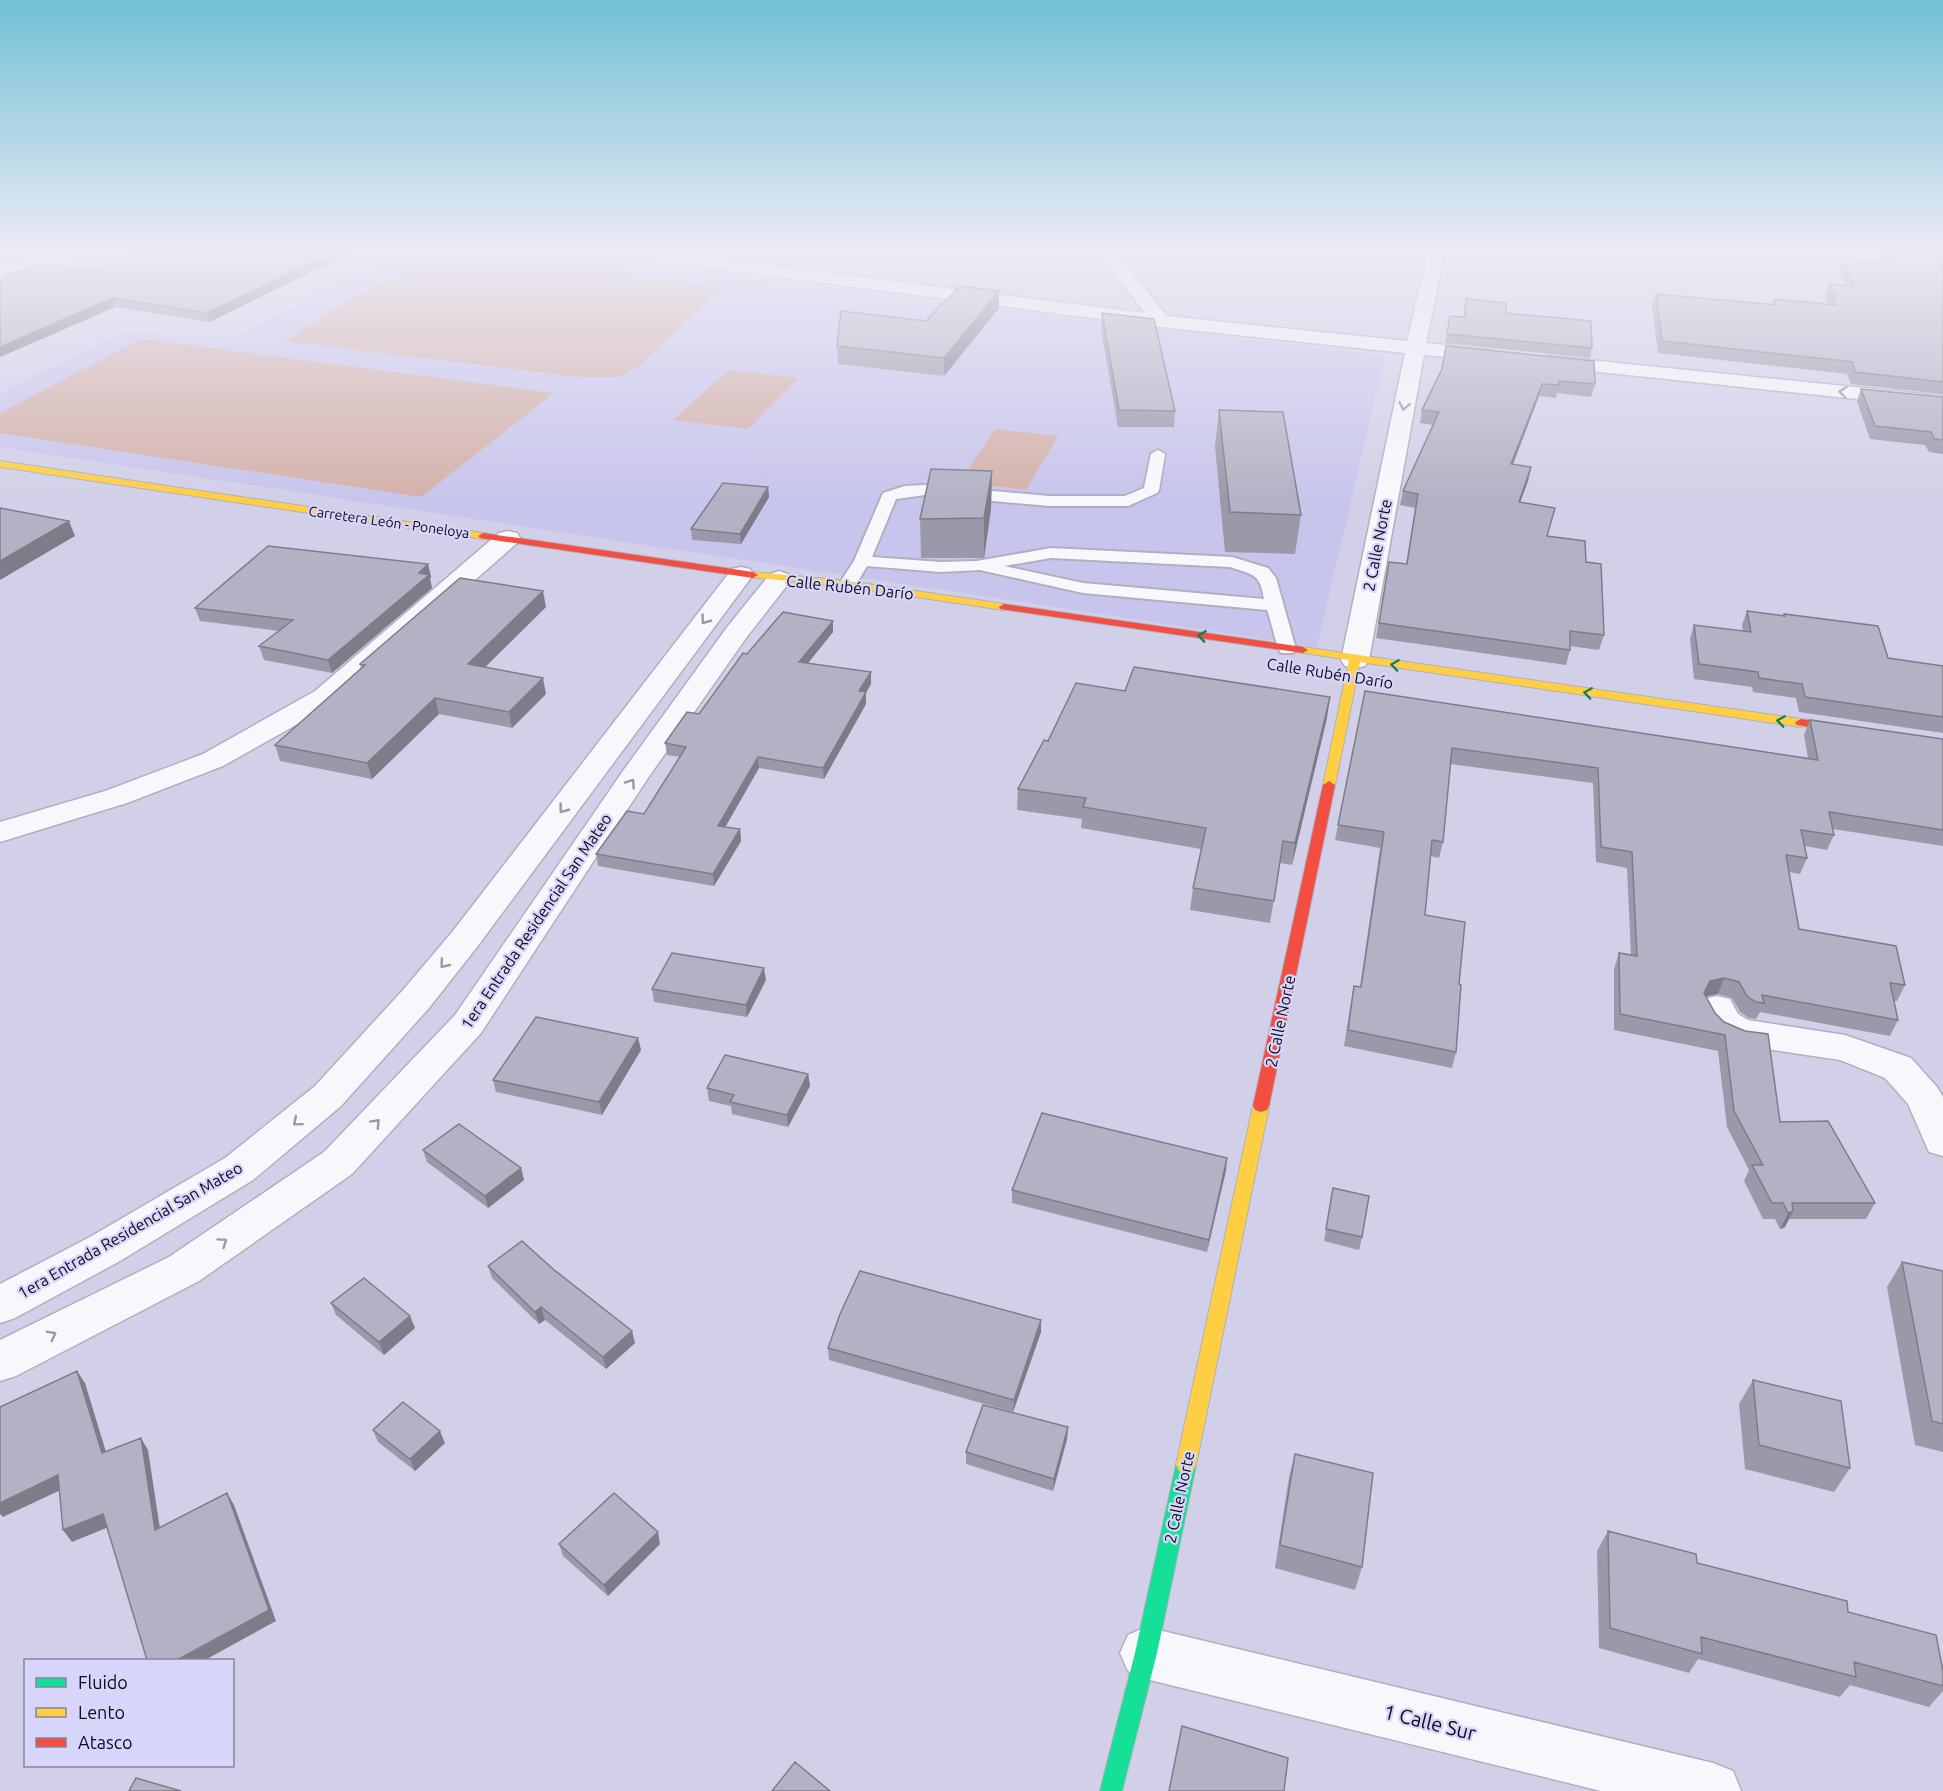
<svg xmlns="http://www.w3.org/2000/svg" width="1943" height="1791" font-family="Ubuntu,sans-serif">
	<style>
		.built { fill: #c8c5ec }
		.green { fill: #d4b1a9 }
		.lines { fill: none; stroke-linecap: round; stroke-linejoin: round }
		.lane-casing { stroke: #b0afc1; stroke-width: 4 }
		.street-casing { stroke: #b0afc1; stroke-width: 3 }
		.fast-casing { stroke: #b0afc1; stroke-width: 2 }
		.slow-casing { stroke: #b0afc1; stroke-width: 2 }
		.jam-casing { stroke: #b0afc1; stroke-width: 2 }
		.lane { fill: #f8f8fc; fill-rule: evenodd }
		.street { fill: #f8f8fc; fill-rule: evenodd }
		.fast { fill: #16e098; fill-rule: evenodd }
		.slow { fill: #ffcf43; fill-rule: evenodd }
		.jam { fill: #f24e42; fill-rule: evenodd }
		.wall { fill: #9a99a9 }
		.shaded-wall { fill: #7d7d89 }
		.building { fill: #b3b2c4; stroke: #7d7d89; stroke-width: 1.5 }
		.oneway { stroke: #9a99a2 }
		.oneway2 { stroke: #12805f }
		.labels { text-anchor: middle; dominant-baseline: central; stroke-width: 4.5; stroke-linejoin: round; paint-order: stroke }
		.far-street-label { font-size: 14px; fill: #0d0b1a; stroke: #d7d5f9 }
		.street-label { font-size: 16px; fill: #0d0b1a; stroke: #d7d5f9 }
		.near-street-label { font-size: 20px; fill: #0d0b1a; stroke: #d7d5f9 }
	</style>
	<rect width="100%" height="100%" fill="#d2d0e8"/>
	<!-- built -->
	<path class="built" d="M 405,249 L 479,249 L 1385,355 L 1317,647 L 0,447 L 0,393 L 120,333 L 239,336 Z"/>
	<!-- green -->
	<path class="green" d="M 505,262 L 722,287 L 638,367 L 618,377 L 579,377 L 285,341 C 318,320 353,294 390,280 C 423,267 470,265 505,262 Z
		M 141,339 L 554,393 L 421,497 L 0,433 L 0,413 Z
		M 728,370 L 799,378 L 748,429 L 673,420 Z
		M 995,429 L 1058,436 L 1026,490 L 960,482 Z"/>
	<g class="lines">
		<!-- lane casing -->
		<g class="lane-casing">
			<path id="lane" d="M 1158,450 L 1165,454 L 1159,490 L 1157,493 L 1128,506 L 1049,506 L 925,495 L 896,499 L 872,557 L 941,562 L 977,561 L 1051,548 L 1232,557 L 1268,568 L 1276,578 L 1296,649 L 1293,653 L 1281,653 C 1276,646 1271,620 1267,610 L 1083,593 L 980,570 L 941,572 L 867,566 L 854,588 L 842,588 L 839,584 L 854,561 L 883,493 L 905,486 L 925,485 L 1049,496 L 1125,496 L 1144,488 L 1151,454 ZM 1051,558 L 1230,567 C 1253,575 1260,573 1264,599 L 1083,583 L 1004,566 Z"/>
		</g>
		<!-- street casing -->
		<g class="street-casing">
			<path id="street" d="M 86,249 L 123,249 L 115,254 L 0,274 L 0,264 Z
				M 593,249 L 640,249 L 1145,313 L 1096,249 L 1113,249 L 1167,316 L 1407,341 L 1429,249 L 1445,249 L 1426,343 L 1489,350 L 1496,352 L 1499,356 L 1496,360 L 1489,362 L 1424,355 L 1369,660 L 1365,666 L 1355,668 L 1345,666 L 1341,660 L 1405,353 L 1161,327 L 601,254 L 595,253 Z
				M 1550,356 L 1943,396 L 1943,408 L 1543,366 L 1540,362 L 1543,358 Z
				M 508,531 L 517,533 L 520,538 L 517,543 L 335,703 L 223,766 L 127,803 L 0,842 L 0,822 L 105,791 L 203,754 L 315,691 L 499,533 Z
				M 741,567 L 750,569 L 753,574 L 750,579 L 477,947 L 429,1008 L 341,1106 L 253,1180 L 120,1261 L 15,1318 L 0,1323 L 0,1284 L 90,1237 L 225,1158 L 315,1086 L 403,990 L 453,931 L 732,569 Z
				M 779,571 L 788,574 L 792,579 L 746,638 L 648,778 L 481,1033 L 352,1174 L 199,1281 L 16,1376 L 0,1381 L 0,1340 L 169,1257 L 324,1152 L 455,1015 L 623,771 L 728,626 L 770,574 Z
				M 1717,996 L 1730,999 L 1738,1014 L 1748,1020 L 1845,1035 L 1911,1058 L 1937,1087 L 1943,1097 L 1943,1156 L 1929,1152 L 1908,1104 L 1885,1078 L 1840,1060 L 1739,1045 C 1715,1038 1710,1030 1699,1008 L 1704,999 Z
				M 1146,1627 L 1713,1763 L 1733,1771 L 1741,1791 L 1601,1791 L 1146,1679 L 1128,1671 L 1120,1653 L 1128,1635 Z"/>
		</g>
		<!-- fast casing -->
		<g class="fast-casing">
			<path id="fast" d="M 1186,1456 L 1193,1459 L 1196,1465 L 1157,1653 L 1122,1791 L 1100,1791 L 1135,1653 L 1176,1465 L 1179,1459 Z"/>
		</g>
		<!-- slow casing -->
		<g class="slow-casing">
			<path id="slow" d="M 0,461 L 483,533 L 488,536 L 483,539 L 0,467 Z
				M 753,572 L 848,581 L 1004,604 L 1009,607 L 1004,610 L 848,587 L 749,577 L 748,575 Z
				M 1303,647 L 1801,719 L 1807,723 L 1801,727 L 1360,662 L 1335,785 L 1329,789 L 1323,785 L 1349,660 L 1299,652 L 1298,650 Z
				M 1261,1100 L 1267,1102 L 1269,1106 L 1196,1465 L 1193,1471 L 1186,1474 L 1179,1471 L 1176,1465 L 1253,1106 L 1255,1102 Z"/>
		</g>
		<!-- jam casing -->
		<g class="jam-casing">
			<path id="jam" d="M 483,533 L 753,572 L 758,575 L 753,578 L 480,538 L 478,536 Z
				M 1004,604 L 1303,647 L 1308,650 L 1303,653 L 1000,609 L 999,607 Z
				M 1801,719 L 1943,740 L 1943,748 L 1797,725 L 1795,723 L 1797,721 Z
				M 1329,781 L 1335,785 L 1269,1106 L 1267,1110 L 1261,1112 L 1255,1110 L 1253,1106 L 1323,785 Z"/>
		</g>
		<!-- lane -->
		<use href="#lane" class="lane"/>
		<!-- street -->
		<use href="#street" class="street"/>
		<!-- fast -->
		<use href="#fast" class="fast"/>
		<!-- slow -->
		<use href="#slow" class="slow"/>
		<!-- jam -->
		<use href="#jam" class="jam"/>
	</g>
	<!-- wall -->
	<path class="wall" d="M 1883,249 L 1920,252 L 1919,251 L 1919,249 L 1943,249 L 1943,394 L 1851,384 L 1847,374 L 1831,372 L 1658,353 L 1652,306 L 1656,294 L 1772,305 L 1774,299 L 1828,304 L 1825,295 L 1829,284 L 1845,286 L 1839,271 L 1843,260 L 1881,263 L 1880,260 Z
		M 356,250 L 209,322 L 115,307 L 0,357 L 0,281 L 91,272 L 216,252 Z
		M 1466,299 L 1506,313 L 1592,348 L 1590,358 L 1445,343 L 1450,316 L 1463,317 Z
		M 999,308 L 944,376 L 838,364 L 837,346 L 926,321 Z
		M 1102,313 L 1175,411 L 1174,427 L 1118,427 L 1101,329 Z
		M 1446,346 L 1595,384 L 1591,397 L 1557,393 L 1556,398 L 1539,396 L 1513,464 L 1531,467 L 1528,481 L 1520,502 L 1548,536 L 1586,562 L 1604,635 L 1599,650 L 1570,646 L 1570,650 L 1566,665 L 1376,638 L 1389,562 L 1406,564 L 1415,508 L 1400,505 L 1403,491 L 1433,425 L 1420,423 L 1422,410 L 1441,371 Z
		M 1861,389 L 1943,397 L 1943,454 L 1929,452 L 1925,445 L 1870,439 L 1857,401 Z
		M 1219,410 L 1301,515 L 1295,554 L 1225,552 L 1215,446 Z
		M 992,471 L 991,509 L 984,558 L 921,558 L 920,519 Z
		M 768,487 L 769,497 L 741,544 L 692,540 L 691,529 Z
		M 428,564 L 431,577 L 430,579 L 432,588 L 332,673 L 264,660 L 259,646 L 279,631 L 200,621 L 195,608 Z
		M 546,607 L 485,667 L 546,694 L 512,728 L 439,714 L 372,779 L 280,761 L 275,745 L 361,668 L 360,664 Z
		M 1747,611 L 1783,616 L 1784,614 L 1888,658 L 1943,666 L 1943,733 L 1799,712 L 1796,698 L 1753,692 L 1752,687 L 1694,679 L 1690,639 L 1694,625 L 1743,631 L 1742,625 Z
		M 833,632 L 808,663 L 871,672 L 871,684 L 866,692 L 866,704 L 824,779 L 759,768 L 725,827 L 740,829 L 741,841 L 714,886 L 598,866 L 596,854 L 644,814 L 680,757 L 667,755 L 665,743 L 699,714 L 747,654 Z
		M 1125,691 L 1327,718 L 1292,865 L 1280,863 L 1270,923 L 1190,910 L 1193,888 L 1201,849 L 1081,828 L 1082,819 L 1017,810 L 1018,789 L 1048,741 Z
		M 1365,691 L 1808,758 L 1804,735 L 1810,720 L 1943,739 L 1943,846 L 1833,829 L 1834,835 L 1827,850 L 1805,846 L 1807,858 L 1800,874 L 1789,872 L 1799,929 L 1905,985 L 1897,1001 L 1894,1001 L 1898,1020 L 1890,1036 L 1760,1012 L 1756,1019 L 1749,1018 L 1740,1012 L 1732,998 L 1718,994 L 1705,996 L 1780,1122 L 1875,1203 L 1866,1219 L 1789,1219 L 1785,1227 L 1780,1229 L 1775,1219 L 1763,1219 L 1744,1181 L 1749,1170 L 1727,1127 L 1718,1051 L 1614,1030 L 1614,969 L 1619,953 L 1631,955 L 1627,868 L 1596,862 L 1593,783 L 1450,764 L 1443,842 L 1439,858 L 1430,856 L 1425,915 L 1459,984 L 1456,1052 L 1452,1068 L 1344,1046 L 1351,1002 L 1354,986 L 1360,987 L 1380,848 L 1335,840 Z
		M 766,980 L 747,1017 L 654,1002 L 652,989 Z
		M 638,1038 L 641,1050 L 602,1115 L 496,1092 L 493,1080 Z
		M 808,1074 L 810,1086 L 788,1127 L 732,1114 L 731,1106 L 709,1101 L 707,1088 Z
		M 423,1150 L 521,1168 L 524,1180 L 488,1208 L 427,1162 Z
		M 1227,1158 L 1207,1252 L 1012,1203 L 1012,1190 Z
		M 1333,1188 L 1362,1237 L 1359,1250 L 1324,1241 Z
		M 1902,1262 L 1943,1271 L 1943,1452 L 1915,1445 L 1887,1287 Z
		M 488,1266 L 635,1343 L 606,1369 L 545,1320 L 539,1324 L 492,1278 Z
		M 331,1303 L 410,1316 L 415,1328 L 384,1355 L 336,1315 Z
		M 1041,1320 L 1041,1332 L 1013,1412 L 829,1360 L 828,1348 Z
		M 1753,1380 L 1850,1468 L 1834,1492 L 1745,1469 L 1739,1404 Z
		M 1068,1427 L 1067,1439 L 1053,1491 L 966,1464 L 966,1452 Z
		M 373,1430 L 445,1443 L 415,1471 L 378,1442 Z
		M 1295,1454 L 1362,1567 L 1355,1590 L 1275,1568 L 1289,1477 Z
		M 1608,1531 L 1697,1563 L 1848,1612 L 1943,1671 L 1943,1691 L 1929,1707 L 1850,1685 L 1840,1697 L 1698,1659 L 1689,1673 L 1599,1648 L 1597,1551 Z
		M 559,1544 L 660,1544 L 608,1596 L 563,1556 Z"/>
	<!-- shaded-wall -->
	<path class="shaded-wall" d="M 339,249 L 356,249 L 356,250 L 209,322 L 207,313 Z
		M 999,291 L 999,308 L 944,376 L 944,358 Z
		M 112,298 L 115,307 L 0,357 L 0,347 Z
		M 1542,384 L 1539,396 L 1508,477 L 1511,464 Z
		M 1531,467 L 1528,481 L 1515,516 L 1519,502 Z
		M 992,471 L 991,509 L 984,558 L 984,518 Z
		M 768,487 L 769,497 L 741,544 L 740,534 Z
		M 69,521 L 75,536 L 0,580 L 0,561 Z
		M 428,564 L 431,577 L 430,579 L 432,588 L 332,673 L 328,660 Z
		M 543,591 L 546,607 L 472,680 L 468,664 Z
		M 833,621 L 833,632 L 800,673 L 799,662 Z
		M 871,672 L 871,684 L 860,703 L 859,691 Z
		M 543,678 L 546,694 L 512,728 L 509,712 Z
		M 866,692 L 866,704 L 824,779 L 823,768 Z
		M 1330,697 L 1327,718 L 1292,865 L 1295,843 Z
		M 435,698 L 439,714 L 372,779 L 367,763 Z
		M 758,757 L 759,768 L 719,838 L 718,826 Z
		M 740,829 L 741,841 L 714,886 L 713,874 Z
		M 764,968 L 766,980 L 747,1017 L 746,1005 Z
		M 1724,978 L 1718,994 L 1703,997 L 1704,993 L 1710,981 Z
		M 638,1038 L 641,1050 L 602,1115 L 599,1102 Z
		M 808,1074 L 810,1086 L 788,1127 L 787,1115 Z
		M 1227,1158 L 1226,1171 L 1207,1252 L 1209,1240 Z
		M 521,1168 L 524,1180 L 488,1208 L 485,1196 Z
		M 1793,1211 L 1785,1227 L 1780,1229 L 1788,1213 Z
		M 541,1307 L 545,1320 L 539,1324 L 535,1312 Z
		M 410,1316 L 415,1328 L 384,1355 L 379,1342 Z
		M 1041,1320 L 1041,1332 L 1013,1412 L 1014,1400 Z
		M 632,1331 L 635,1343 L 606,1369 L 603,1357 Z
		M 77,1371 L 85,1383 L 110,1465 L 102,1453 Z
		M 1068,1427 L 1067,1439 L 1053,1491 L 1054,1479 Z
		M 440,1431 L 445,1443 L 415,1471 L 410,1459 Z
		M 141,1438 L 148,1450 L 162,1542 L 155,1530 Z
		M 58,1475 L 67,1487 L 3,1517 L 0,1514 L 0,1503 Z
		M 227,1493 L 234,1505 L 276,1621 L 205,1660 L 177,1660 Z
		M 103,1514 L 111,1526 L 72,1542 L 63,1530 Z
		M 658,1532 L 660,1544 L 608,1596 L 604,1585 Z"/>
	<!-- building -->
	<path class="building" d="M 143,249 L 190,249 L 216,252 L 224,249 L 339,249 L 207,313 L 112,298 L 0,347 L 0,281 L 37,265 L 91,272 Z
		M 1883,249 L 1930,253 L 1928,249 L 1943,249 L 1943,382 L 1855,372 L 1852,362 L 1836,360 L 1662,341 L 1656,294 L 1776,305 L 1774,299 L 1836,305 L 1829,284 L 1854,286 L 1843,260 L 1890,264 Z
		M 960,286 L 999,291 L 944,358 L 837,346 L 841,311 L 926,321 Z
		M 1466,299 L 1506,303 L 1506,313 L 1591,321 L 1592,348 L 1447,334 L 1450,316 L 1465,317 Z
		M 1102,313 L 1154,319 L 1175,411 L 1119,410 Z
		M 1446,346 L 1594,361 L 1595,384 L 1559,381 L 1559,385 L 1542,384 L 1511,464 L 1531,467 L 1519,502 L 1555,508 L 1547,536 L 1585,541 L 1586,562 L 1601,564 L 1604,635 L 1570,631 L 1570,650 L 1379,623 L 1389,562 L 1407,564 L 1418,494 L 1403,491 L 1439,412 L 1422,410 L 1442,369 Z
		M 1861,389 L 1943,397 L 1943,440 L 1934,439 L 1931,432 L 1875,426 Z
		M 1219,410 L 1283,412 L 1301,515 L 1230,512 Z
		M 931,469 L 992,471 L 984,518 L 920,519 Z
		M 723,483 L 768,487 L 740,534 L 691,529 Z
		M 0,508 L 69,521 L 0,561 Z
		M 268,546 L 428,564 L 419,573 L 429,575 L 328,660 L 259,646 L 293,620 L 195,608 Z
		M 460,578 L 543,591 L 468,664 L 543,678 L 509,712 L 435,698 L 367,763 L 275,745 L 365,665 L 360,664 Z
		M 1747,611 L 1785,616 L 1784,614 L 1878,626 L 1888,658 L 1943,666 L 1943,717 L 1805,697 L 1802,684 L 1759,678 L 1758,672 L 1699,664 L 1694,625 L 1751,632 Z
		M 783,612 L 833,621 L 799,662 L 871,672 L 859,691 L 866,692 L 823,768 L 758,757 L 718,826 L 740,829 L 713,874 L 596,854 L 627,811 L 644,814 L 686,747 L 665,743 L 687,712 L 699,714 L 743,653 L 747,654 Z
		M 1134,667 L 1330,697 L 1295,843 L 1283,841 L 1274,901 L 1193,888 L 1206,828 L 1083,807 L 1086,798 L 1018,789 L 1044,740 L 1048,741 L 1076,683 L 1125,691 Z
		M 1365,691 L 1818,760 L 1810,720 L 1943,739 L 1943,830 L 1829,812 L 1834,835 L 1801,830 L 1807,858 L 1786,855 L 1799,929 L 1896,946 L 1905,985 L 1890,983 L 1898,1020 L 1762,995 L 1764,1003 L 1756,1002 L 1747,996 L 1739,982 L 1724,978 L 1710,981 L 1704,993 L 1715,1013 L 1724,1022 L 1745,1031 L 1768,1034 L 1780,1122 L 1828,1121 L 1875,1203 L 1792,1203 L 1793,1211 L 1788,1213 L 1783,1203 L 1772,1203 L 1752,1165 L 1763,1165 L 1734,1111 L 1725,1035 L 1620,1014 L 1619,953 L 1637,956 L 1632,852 L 1601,847 L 1598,768 L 1452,748 L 1443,842 L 1432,840 L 1425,915 L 1465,922 L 1459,984 L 1461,985 L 1456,1052 L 1348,1030 L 1354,986 L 1361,987 L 1384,832 L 1338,825 Z
		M 672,953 L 764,968 L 746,1005 L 652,989 Z
		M 536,1017 L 638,1038 L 599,1102 L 493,1080 Z
		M 725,1055 L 808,1074 L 787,1115 L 730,1102 L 734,1095 L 707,1088 Z
		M 1042,1113 L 1227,1158 L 1209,1240 L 1012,1190 Z
		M 459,1124 L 521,1168 L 485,1196 L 423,1150 Z
		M 1333,1188 L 1369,1196 L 1362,1237 L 1326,1229 Z
		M 522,1241 L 553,1269 L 632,1331 L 603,1357 L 541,1307 L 535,1312 L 488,1266 Z
		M 1902,1262 L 1943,1271 L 1943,1424 L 1932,1421 Z
		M 860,1271 L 1041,1320 L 1014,1400 L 828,1348 L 840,1314 Z
		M 364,1278 L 410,1316 L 379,1342 L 331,1303 Z
		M 77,1371 L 102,1453 L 141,1438 L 155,1530 L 227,1493 L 269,1610 L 177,1660 L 147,1660 L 103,1514 L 63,1530 L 58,1475 L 0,1503 L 0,1407 Z
		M 1753,1380 L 1841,1401 L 1850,1468 L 1759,1445 Z
		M 403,1402 L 440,1431 L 410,1459 L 373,1430 Z
		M 983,1405 L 1068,1427 L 1054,1479 L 966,1452 Z
		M 1295,1454 L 1373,1473 L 1362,1567 L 1280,1545 Z
		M 614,1493 L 658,1532 L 604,1585 L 559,1544 Z
		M 1608,1531 L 1696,1554 L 1697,1563 L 1847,1601 L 1848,1612 L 1936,1635 L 1943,1671 L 1943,1686 L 1854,1662 L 1856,1677 L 1701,1637 L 1702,1654 L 1610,1628 Z
		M 1182,1726 L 1288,1758 L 1284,1791 L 1169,1791 Z
		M 795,1762 L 830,1791 L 772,1791 Z
		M 136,1778 L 181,1791 L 129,1791 Z"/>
	<!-- one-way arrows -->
	<defs><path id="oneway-chevron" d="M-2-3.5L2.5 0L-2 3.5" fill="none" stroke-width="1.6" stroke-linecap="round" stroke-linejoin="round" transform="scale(1.5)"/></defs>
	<g class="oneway">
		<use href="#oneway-chevron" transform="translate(1843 392) rotate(-174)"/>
		<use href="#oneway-chevron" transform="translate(1404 406) rotate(101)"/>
		<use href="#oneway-chevron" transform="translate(705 620) rotate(127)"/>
		<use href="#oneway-chevron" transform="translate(631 783) rotate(-56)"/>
		<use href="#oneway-chevron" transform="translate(563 809) rotate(127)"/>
		<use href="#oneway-chevron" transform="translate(444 964) rotate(129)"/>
		<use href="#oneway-chevron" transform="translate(297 1122) rotate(140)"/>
		<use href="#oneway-chevron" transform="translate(376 1123) rotate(-47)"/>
		<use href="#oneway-chevron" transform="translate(223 1242) rotate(-35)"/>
		<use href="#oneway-chevron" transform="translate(52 1335) rotate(-27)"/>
	</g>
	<g class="oneway2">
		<use href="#oneway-chevron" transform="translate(1202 636) rotate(-172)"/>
		<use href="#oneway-chevron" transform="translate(1395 665) rotate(-172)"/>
		<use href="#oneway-chevron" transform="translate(1588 693) rotate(-172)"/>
		<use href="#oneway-chevron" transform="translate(1781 721) rotate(-172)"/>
	</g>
	<!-- sky -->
	<linearGradient id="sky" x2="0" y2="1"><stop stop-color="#72c0d5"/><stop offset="0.5" stop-color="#ebeaf5"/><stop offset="1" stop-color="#ebeaf5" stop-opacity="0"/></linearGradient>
	<rect width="1943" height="500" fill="url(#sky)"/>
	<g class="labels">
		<!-- far-street labels -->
		<g class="far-street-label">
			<text transform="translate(389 522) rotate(8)">Carretera León - Poneloya</text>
		</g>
		<!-- street labels -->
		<g class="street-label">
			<text transform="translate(1377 545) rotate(-79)">2 Calle Norte</text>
			<text transform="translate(850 587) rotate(6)">Calle Rubén Darío</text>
			<text transform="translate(1330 673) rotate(9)">Calle Rubén Darío</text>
			<text transform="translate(536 921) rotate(-56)">1era Entrada Residencial San Mateo</text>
			<text transform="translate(1280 1021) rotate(-78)">2 Calle Norte</text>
			<text transform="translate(130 1230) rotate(-30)">1era Entrada Residencial San Mateo</text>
			<text transform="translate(1179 1497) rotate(-78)">2 Calle Norte</text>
		</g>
		<!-- near-street labels -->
		<g class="near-street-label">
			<text transform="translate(1430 1722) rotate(14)">1 Calle Sur</text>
		</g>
	</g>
	<!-- legend -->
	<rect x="24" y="1659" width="210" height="108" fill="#d7d5f9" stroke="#8684a0" stroke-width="1.5"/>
	<rect x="36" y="1678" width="30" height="9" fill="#16e098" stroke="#8684a0" stroke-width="1.5"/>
	<text x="78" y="1689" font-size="18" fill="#0d0b1a">Fluido</text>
	<rect x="36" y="1708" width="30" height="9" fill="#ffcf43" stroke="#8684a0" stroke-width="1.5"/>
	<text x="78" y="1719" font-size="18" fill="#0d0b1a">Lento</text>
	<rect x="36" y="1738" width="30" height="9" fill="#f24e42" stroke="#8684a0" stroke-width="1.5"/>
	<text x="78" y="1749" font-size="18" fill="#0d0b1a">Atasco</text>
</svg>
